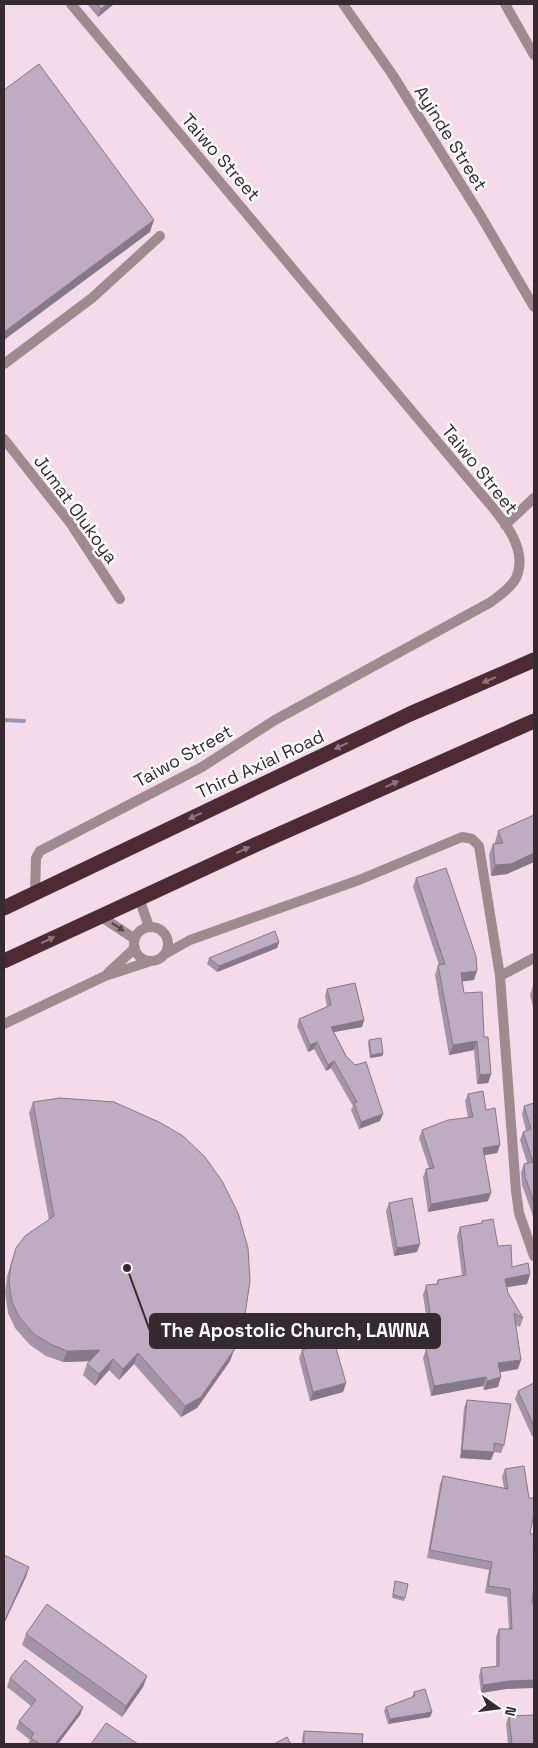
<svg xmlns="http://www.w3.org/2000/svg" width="538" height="1748" font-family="'Space Grotesk',sans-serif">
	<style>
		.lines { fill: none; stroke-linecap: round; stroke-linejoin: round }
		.stream { stroke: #9f94b0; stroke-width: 4 }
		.minor { stroke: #9e8a8f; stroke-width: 10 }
		.motorway { stroke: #4e2a34; stroke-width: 15 }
		.wall { fill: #a394a7 }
		.shaded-wall { fill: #857888 }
		.building { fill: #beacc2; stroke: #857888 }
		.oneway { fill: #8c757b }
		.oneway2 { fill: #54474c }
		.labels { text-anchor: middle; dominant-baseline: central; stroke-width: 5; stroke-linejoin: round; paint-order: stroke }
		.street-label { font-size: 18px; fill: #342a30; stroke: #fff }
		.leader { fill: none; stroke: #342a30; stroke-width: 2 }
		.callout-dot { fill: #342a30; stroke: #fff; stroke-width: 2 }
		.callout { fill: #342a30; stroke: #342a30; stroke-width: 2 }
		.callout-label { font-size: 19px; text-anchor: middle; font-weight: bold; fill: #fff }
	</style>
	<rect width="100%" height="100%" fill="#f5daea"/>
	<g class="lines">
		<!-- stream -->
		<path class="stream" d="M 4,720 L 24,721"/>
		<!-- minor -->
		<path class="minor" d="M 343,4 L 392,74 L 482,218 L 534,307
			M 505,4 L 534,55
			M 4,364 L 92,298 L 160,236
			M 4,439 L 71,524 L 120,599
			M 505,525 L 534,498
			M 35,893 L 36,858 L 40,851 L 202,767 L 275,720 L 491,602 C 499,596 511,588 516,578 C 532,544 491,507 472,483 L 71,4
			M 139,898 L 149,927
			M 100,916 L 135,939
			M134 944a17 17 0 1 1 34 0a17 17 0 1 1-34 0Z
			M 165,954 L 190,940 L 359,880 L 462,837 L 472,839 L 479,846 L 500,976 L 516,1191 L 519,1213 L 534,1256
			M 108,973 L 135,948
			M 500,976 L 534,958
			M 4,1024 L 105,976 L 151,961"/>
		<!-- motorway -->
		<path class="motorway" d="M 4,908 L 410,714 L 534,660
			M 4,961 L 257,844 L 534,721"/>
	</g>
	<!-- wall -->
	<path class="wall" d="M 87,4 L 114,4 L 98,17 Z
		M 534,815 L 534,862 L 507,874 L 491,876 L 489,854 L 493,844 L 495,844 L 495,842 L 498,831 Z
		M 416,878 L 474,980 L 462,981 L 464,993 L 484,1037 L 491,1074 L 488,1083 L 477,1084 L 474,1050 L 449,1055 L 435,975 L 438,965 L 439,965 L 413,887 Z
		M 279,942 L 277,948 L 217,972 L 207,964 L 209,958 Z
		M 533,986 L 534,986 L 534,1011 L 530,995 Z
		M 327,989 L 364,1020 L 362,1027 L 334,1032 L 380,1121 L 359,1129 L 351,1110 L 353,1106 L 331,1068 L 326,1071 L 314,1049 L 308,1052 L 297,1026 L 299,1019 L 327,1007 L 325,996 Z
		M 369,1040 L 383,1053 L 382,1056 L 370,1058 L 368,1043 Z
		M 468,1094 L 486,1110 L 500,1145 L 497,1153 L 484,1155 L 488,1201 L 428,1212 L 423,1177 L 426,1169 L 429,1168 L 419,1138 L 422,1130 L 468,1117 L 465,1101 Z
		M 33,1102 L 234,1350 L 230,1361 L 197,1408 L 181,1417 L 134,1364 L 119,1380 L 109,1370 L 95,1386 L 83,1375 L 87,1364 L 90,1361 L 63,1362 L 46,1356 L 30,1345 L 15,1328 L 8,1313 L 5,1293 L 7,1276 L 16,1248 L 49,1220 L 29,1113 Z
		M 534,1103 L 534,1219 L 522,1185 L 521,1172 L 524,1164 L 527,1163 L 520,1140 L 523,1132 L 526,1131 L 522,1114 L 524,1106 Z
		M 389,1203 L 417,1252 L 394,1256 L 386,1211 Z
		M 482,1221 L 512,1267 L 530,1274 L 527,1284 L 507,1287 L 508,1293 L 523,1318 L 520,1327 L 516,1325 L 518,1369 L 500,1372 L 498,1387 L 484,1390 L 483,1386 L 431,1396 L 423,1358 L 426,1349 L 431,1348 L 423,1295 L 426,1285 L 436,1284 L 438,1280 L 462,1276 L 457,1236 L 460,1227 L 481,1224 Z
		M 302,1350 L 346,1383 L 343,1392 L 310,1401 L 299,1358 Z
		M 534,1383 L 534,1434 L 532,1436 L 515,1399 L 518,1391 Z
		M 467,1400 L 504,1445 L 501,1453 L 494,1452 L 491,1460 L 460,1458 L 464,1408 Z
		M 505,1469 L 530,1534 L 506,1689 L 481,1693 L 479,1676 L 481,1668 L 496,1666 L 496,1637 L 499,1629 L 509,1629 L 507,1597 L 485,1593 L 489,1570 L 427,1558 L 440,1484 L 443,1476 L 504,1488 L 502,1477 Z
		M 395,1581 L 405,1598 L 404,1601 L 392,1598 Z
		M 26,1634 L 147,1676 L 143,1687 L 122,1717 L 22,1645 Z
		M 10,1678 L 83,1707 L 80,1715 L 58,1744 L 28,1744 L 30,1740 L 16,1729 L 19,1721 L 31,1706 L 7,1687 Z
		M 414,1692 L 432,1712 L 430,1717 L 388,1724 L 384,1711 L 386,1707 L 412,1697 Z
		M 509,1716 L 534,1744 L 508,1744 L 506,1723 Z
		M 304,1731 L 362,1744 L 302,1744 L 302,1739 Z"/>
	<!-- shaded-wall -->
	<path class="shaded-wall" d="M 107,4 L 114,4 L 98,17 L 101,9 Z
		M 154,220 L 150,232 L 4,340 L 4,332 Z
		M 534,853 L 534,862 L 507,874 L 491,876 L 495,865 Z
		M 279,942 L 277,948 L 217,972 L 219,966 Z
		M 477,971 L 474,980 L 457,982 L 461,973 Z
		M 364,1020 L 362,1027 L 328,1033 L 331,1027 Z
		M 477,1041 L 474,1050 L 449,1055 L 453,1045 Z
		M 317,1042 L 314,1049 L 308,1052 L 310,1045 Z
		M 383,1053 L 382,1056 L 370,1058 L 371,1055 Z
		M 334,1061 L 331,1068 L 326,1071 L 328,1065 Z
		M 491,1074 L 488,1083 L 477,1084 L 480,1075 Z
		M 383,1114 L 380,1121 L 359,1129 L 361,1122 Z
		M 500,1145 L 497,1153 L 480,1156 L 483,1148 Z
		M 491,1193 L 488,1201 L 428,1212 L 431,1204 Z
		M 420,1244 L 417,1252 L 394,1256 L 397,1248 Z
		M 530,1274 L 527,1284 L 502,1288 L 505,1279 Z
		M 100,1350 L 96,1361 L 63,1362 L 67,1351 Z
		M 234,1350 L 230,1361 L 197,1408 L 181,1417 L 185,1406 Z
		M 138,1353 L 134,1364 L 119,1380 L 123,1369 Z
		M 113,1359 L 109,1370 L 95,1386 L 99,1374 Z
		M 521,1360 L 518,1369 L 495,1373 L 498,1363 Z
		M 486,1377 L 483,1386 L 431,1396 L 434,1386 Z
		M 501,1377 L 498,1387 L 484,1390 L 487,1381 Z
		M 346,1383 L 343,1392 L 310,1401 L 313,1392 Z
		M 534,1428 L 534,1434 L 532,1436 Z
		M 462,1450 L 494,1452 L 491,1460 L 460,1458 Z
		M 29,1567 L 26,1577 L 4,1624 L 5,1620 Z
		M 147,1676 L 143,1687 L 122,1717 L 126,1706 Z
		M 534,1680 L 534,1688 L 506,1689 L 481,1693 L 483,1685 L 509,1681 Z
		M 83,1707 L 80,1715 L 58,1744 L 55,1744 Z
		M 432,1712 L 430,1717 L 388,1724 L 390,1719 Z"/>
	<!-- building -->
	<path class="building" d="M 97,4 L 107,4 L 101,9 Z
		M 39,64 L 154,220 L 4,332 L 4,90 Z
		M 534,815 L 534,853 L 511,864 L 495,865 L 493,844 L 503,843 L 498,831 Z
		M 446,868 L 476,956 L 477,971 L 461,973 L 464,993 L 482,992 L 484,1037 L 488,1037 L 491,1074 L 480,1075 L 477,1041 L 453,1045 L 438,965 L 445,964 L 416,878 Z
		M 275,931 L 279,942 L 219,966 L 209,958 Z
		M 355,983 L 364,1020 L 331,1027 L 346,1056 L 355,1065 L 366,1062 L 383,1114 L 361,1122 L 354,1103 L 357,1102 L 334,1061 L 328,1065 L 317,1042 L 310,1045 L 299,1019 L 331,1005 L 327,989 Z
		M 381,1038 L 383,1053 L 371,1055 L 369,1040 Z
		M 483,1091 L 486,1110 L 495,1108 L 500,1145 L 483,1148 L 491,1193 L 431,1204 L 426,1169 L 434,1168 L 422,1130 L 448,1120 L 473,1117 L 468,1094 Z
		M 60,1098 L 114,1102 L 159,1122 L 183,1136 L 205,1157 L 222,1181 L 238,1213 L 248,1248 L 250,1281 L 245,1315 L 234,1350 L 201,1397 L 185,1406 L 138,1353 L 123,1369 L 113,1359 L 99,1374 L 87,1364 L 100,1350 L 67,1351 L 50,1344 L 34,1334 L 19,1317 L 12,1302 L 9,1282 L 11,1265 L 16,1248 L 25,1236 L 54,1216 L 33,1102 Z
		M 534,1103 L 534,1202 L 525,1177 L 524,1164 L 533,1162 L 523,1132 L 531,1129 L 524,1106 Z
		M 412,1198 L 420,1244 L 397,1248 L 389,1203 Z
		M 493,1219 L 498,1246 L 511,1245 L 512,1267 L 528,1263 L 530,1274 L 505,1279 L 508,1293 L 523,1318 L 514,1313 L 521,1360 L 498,1363 L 501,1377 L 487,1381 L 486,1377 L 434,1386 L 426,1349 L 435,1347 L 426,1285 L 438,1284 L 438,1280 L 466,1275 L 460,1227 L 482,1223 L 482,1221 Z
		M 327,1343 L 336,1348 L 346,1383 L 313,1392 L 302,1350 Z
		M 534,1383 L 534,1426 L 518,1391 Z
		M 467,1400 L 511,1404 L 504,1445 L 494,1443 L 494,1452 L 462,1450 Z
		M 524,1466 L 529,1498 L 534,1498 L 534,1513 L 530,1534 L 534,1534 L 534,1543 L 533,1553 L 534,1553 L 534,1585 L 532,1604 L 534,1604 L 534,1680 L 509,1681 L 483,1685 L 481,1668 L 499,1666 L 499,1629 L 512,1629 L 510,1589 L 488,1586 L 492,1562 L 430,1550 L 443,1476 L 508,1489 L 505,1469 Z
		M 4,1555 L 29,1567 L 5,1620 L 4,1620 Z
		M 395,1581 L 408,1584 L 405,1598 L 393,1595 Z
		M 47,1604 L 147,1676 L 126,1706 L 26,1634 Z
		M 25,1660 L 83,1707 L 55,1744 L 40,1744 L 31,1738 L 34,1733 L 19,1721 L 36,1700 L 10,1678 Z
		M 425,1689 L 432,1712 L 390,1719 L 386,1707 L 415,1696 L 414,1692 Z
		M 534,1715 L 534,1744 L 512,1744 L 509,1716 Z
		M 106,1723 L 138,1744 L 91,1744 Z
		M 304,1731 L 363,1734 L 362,1744 L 304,1744 Z
		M 287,1737 L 291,1744 L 274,1744 Z"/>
	<!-- one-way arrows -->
	<defs><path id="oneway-solid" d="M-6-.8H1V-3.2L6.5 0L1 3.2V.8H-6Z" transform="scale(1.25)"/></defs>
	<g class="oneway">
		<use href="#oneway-solid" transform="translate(489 680) rotate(157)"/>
		<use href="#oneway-solid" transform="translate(341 746) rotate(155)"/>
		<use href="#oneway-solid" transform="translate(392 784) rotate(-24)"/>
		<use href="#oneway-solid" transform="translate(195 816) rotate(155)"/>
		<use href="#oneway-solid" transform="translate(243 850) rotate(-25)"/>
		<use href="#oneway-solid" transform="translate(48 940) rotate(-25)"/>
	</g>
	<use class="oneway2" href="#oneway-solid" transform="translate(118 927) rotate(34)"/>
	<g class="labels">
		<!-- street labels -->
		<g class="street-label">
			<text transform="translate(451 138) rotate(58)">Ayinde Street</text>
			<text transform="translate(221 157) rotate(49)">Taiwo Street</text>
			<text transform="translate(480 469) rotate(51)">Taiwo Street</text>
			<text transform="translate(76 509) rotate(54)">Jumat Olukoya</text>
			<text transform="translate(183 756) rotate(-29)">Taiwo Street</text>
			<text transform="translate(260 764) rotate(-25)">Third Axial Road</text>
		</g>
	</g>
	<!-- callouts -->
	<path class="leader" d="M127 1268L150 1331"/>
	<circle class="callout-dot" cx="127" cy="1268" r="5"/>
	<rect class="callout" x="150" y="1314" width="290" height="34" rx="5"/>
	<g class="callout-label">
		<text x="295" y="1337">The Apostolic Church, LAWNA</text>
	</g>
	<!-- border -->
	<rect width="538" height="1748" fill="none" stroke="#342a30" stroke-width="10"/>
	<!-- north arrow -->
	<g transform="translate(498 1708) rotate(104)" stroke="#ffffff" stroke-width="4" paint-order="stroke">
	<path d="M0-4L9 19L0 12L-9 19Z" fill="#342a30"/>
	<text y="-8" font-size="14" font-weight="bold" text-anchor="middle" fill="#342a30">N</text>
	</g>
</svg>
